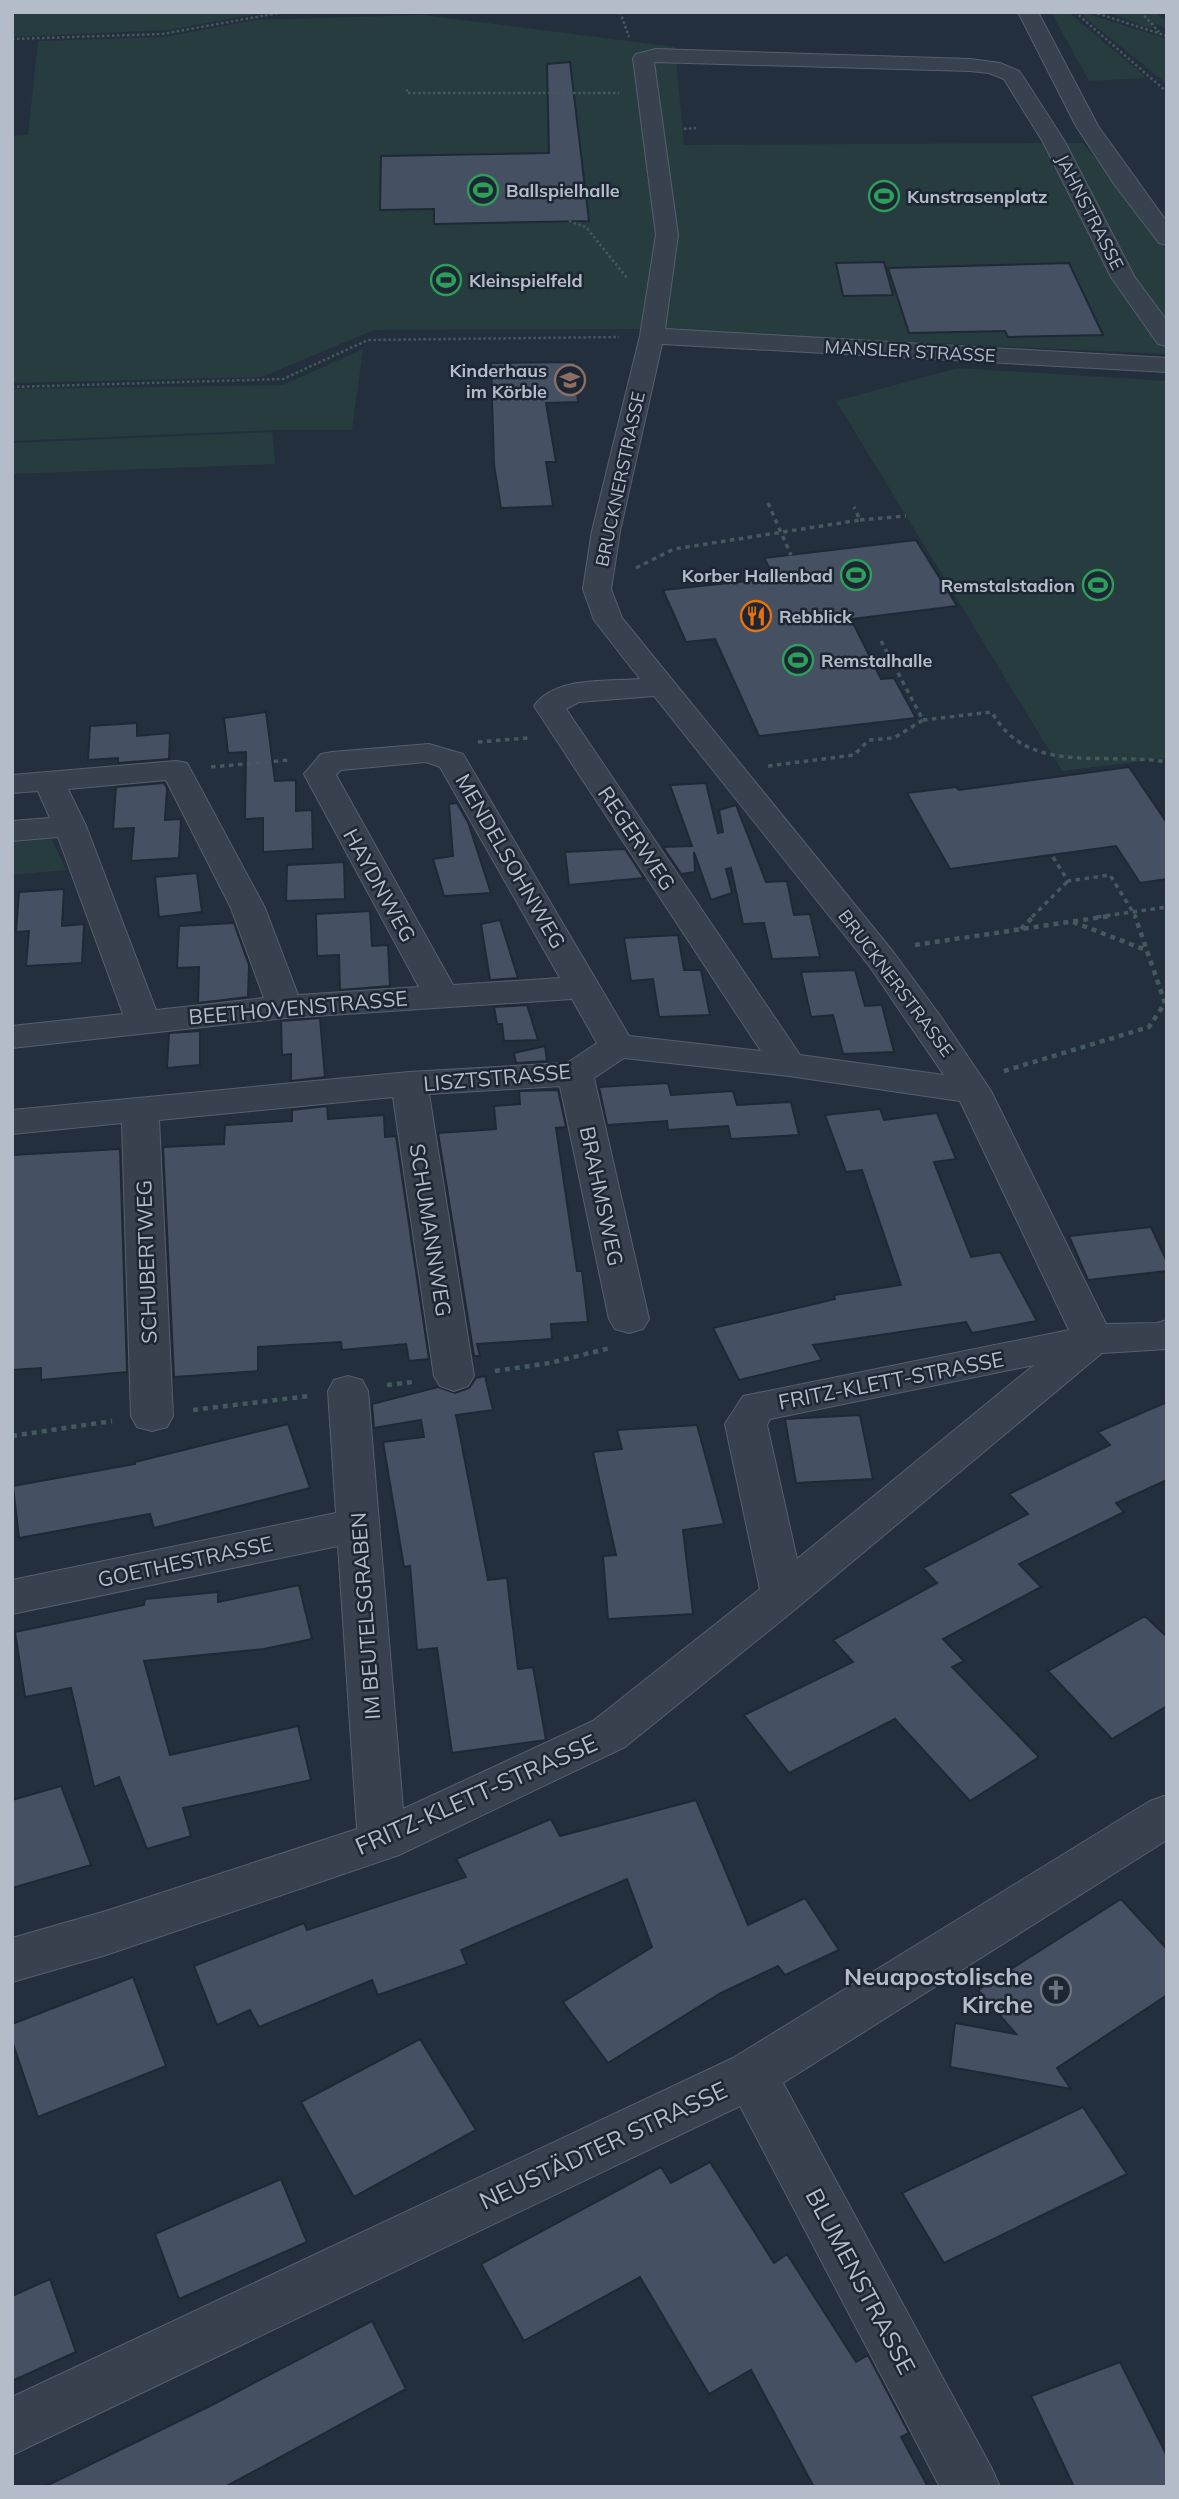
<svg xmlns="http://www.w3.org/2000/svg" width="1179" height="2499" font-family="Mulish,sans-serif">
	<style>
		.green { fill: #263c3f }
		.building { fill: #455162; stroke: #1f2835; stroke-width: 2 }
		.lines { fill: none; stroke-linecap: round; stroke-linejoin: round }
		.minor-casing { stroke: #565f6c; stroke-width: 2 }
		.path-far2 { stroke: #44595c; stroke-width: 2.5; stroke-dasharray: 2.5 2.5; stroke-linecap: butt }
		.path-far1 { stroke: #44595c; stroke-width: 3.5; stroke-dasharray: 4.5 4.5; stroke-linecap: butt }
		.path { stroke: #44595c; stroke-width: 4.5; stroke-dasharray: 5 5; stroke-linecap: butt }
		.minor { fill: #38414e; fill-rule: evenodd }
		.labels { text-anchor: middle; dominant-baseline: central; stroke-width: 5; stroke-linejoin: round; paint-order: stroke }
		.far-poi-label { font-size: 18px; font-weight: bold; fill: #b4bcc9; stroke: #1d2633; text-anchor: start }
		.far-street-label { font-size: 18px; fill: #b4bcc9; stroke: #1d2633 }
		.street-label { font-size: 21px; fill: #b4bcc9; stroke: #1d2633 }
		.near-street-label { font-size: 24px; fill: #b4bcc9; stroke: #1d2633 }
		.near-poi-label { font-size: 24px; font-weight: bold; fill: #b4bcc9; stroke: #1d2633; text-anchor: end }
	</style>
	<rect width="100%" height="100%" fill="#242f3e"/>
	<!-- green -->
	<path class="green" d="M 12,12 L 268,12 L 168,30 L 12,37 Z
		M 1051,12 L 1068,12 L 1147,78 L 1089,81 Z
		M 1082,12 L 1167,39 L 1167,84 L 1085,18 Z
		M 1107,12 L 1154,12 L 1167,21 L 1167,29 L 1156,24 L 1149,28 Z
		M 423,15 L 675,47 L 684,145 L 1083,143 L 1167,251 L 1167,354 L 632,329 L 374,330 L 262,377 L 12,383 L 12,136 L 28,135 L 38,41 L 164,37 L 255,20 Z
		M 363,349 L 352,430 L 276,430 L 12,441 L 12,389 L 283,385 Z
		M 958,368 L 1167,381 L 1167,758 L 1062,771 L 836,401 Z
		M 272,432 L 275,464 L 12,474 L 12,443 Z
		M 52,839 L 66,870 L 12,875 L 12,842 Z"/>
	<!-- building -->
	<path class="building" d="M 570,62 L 589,221 L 434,224 L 434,209 L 380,210 L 381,156 L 549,153 L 547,64 Z
		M 884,262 L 893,295 L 843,296 L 836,263 Z
		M 1069,263 L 1103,335 L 1008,337 L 1005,331 L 909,333 L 888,268 Z
		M 575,362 L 578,402 L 546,403 L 556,462 L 546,462 L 553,506 L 501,508 L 494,465 L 491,363 Z
		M 916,540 L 957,606 L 851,619 L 881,679 L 894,678 L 916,718 L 759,736 L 715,639 L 686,642 L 663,590 L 775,578 L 764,558 Z
		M 266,712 L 275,781 L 296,780 L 296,811 L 312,810 L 313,849 L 263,852 L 263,818 L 245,819 L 246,752 L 228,753 L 224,718 Z
		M 137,723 L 137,736 L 170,733 L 169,759 L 118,763 L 118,758 L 88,760 L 90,726 Z
		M 1129,767 L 1167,823 L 1167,879 L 1140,883 L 1116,846 L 950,869 L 907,793 L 956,787 L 959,790 Z
		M 164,783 L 167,788 L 165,820 L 181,819 L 179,858 L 131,861 L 134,828 L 113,829 L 116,787 Z
		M 706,783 L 718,833 L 723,832 L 719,810 L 736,805 L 766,882 L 787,881 L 794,915 L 810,914 L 820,957 L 772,959 L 764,923 L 743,924 L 731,868 L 726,869 L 732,893 L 711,900 L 694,852 L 695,872 L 681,874 L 663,847 L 692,846 L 670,785 Z
		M 457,803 L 468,822 L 491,893 L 444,896 L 433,859 L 453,856 L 449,804 Z
		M 625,849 L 644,878 L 569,885 L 565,852 Z
		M 344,862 L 345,899 L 286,901 L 287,865 Z
		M 197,873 L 202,912 L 159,917 L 155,877 Z
		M 64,889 L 62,926 L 84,924 L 82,963 L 26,966 L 29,931 L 16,932 L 19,892 Z
		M 370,911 L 372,946 L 388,945 L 390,986 L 340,990 L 339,955 L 317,956 L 316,914 Z
		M 500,920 L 518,978 L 490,980 L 481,924 Z
		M 234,923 L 249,965 L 248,997 L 198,1003 L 199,967 L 177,968 L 179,926 Z
		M 678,935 L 684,970 L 701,970 L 710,1015 L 659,1017 L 653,979 L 631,981 L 624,938 Z
		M 855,970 L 865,1006 L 882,1005 L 894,1052 L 843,1054 L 833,1015 L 811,1017 L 801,972 Z
		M 527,1005 L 538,1040 L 504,1041 L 502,1024 L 497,1024 L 494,1007 Z
		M 320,1018 L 325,1077 L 291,1081 L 291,1054 L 282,1055 L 281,1021 Z
		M 200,1031 L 200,1065 L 167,1068 L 169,1033 Z
		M 545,1046 L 547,1061 L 516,1063 L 514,1053 Z
		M 668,1083 L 671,1095 L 733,1091 L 737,1105 L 791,1102 L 799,1135 L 731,1139 L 728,1126 L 668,1130 L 667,1121 L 607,1125 L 599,1087 Z
		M 558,1090 L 566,1127 L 556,1128 L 577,1271 L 582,1271 L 588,1322 L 551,1324 L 552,1339 L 477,1344 L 480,1356 L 474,1356 L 438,1133 L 496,1129 L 494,1106 L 520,1104 L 519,1091 Z
		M 327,1106 L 328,1119 L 384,1115 L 385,1137 L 396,1136 L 429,1359 L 409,1361 L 406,1344 L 342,1350 L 341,1342 L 258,1347 L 258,1371 L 174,1377 L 163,1147 L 224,1144 L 225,1125 L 292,1121 L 292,1110 Z
		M 880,1109 L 884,1120 L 937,1113 L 956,1159 L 934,1162 L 971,1257 L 1000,1252 L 1037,1321 L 972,1333 L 966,1322 L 813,1345 L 822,1360 L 739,1380 L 713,1328 L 835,1299 L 834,1295 L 901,1285 L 862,1170 L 846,1172 L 825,1115 Z
		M 120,1149 L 127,1372 L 41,1380 L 41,1368 L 12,1370 L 12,1155 Z
		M 1151,1227 L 1167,1262 L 1167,1271 L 1088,1280 L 1069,1236 Z
		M 485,1376 L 493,1410 L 456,1415 L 488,1580 L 507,1578 L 518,1669 L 533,1667 L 546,1740 L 452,1753 L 437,1648 L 417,1650 L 410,1566 L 404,1567 L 383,1442 L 424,1437 L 421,1420 L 374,1428 L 372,1404 L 438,1387 L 455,1393 L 469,1388 L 476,1378 Z
		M 1167,1402 L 1167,1480 L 1116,1503 L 1124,1512 L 1019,1564 L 1041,1587 L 943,1639 L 964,1661 L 952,1667 L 1039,1757 L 970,1801 L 895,1719 L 789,1773 L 744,1715 L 853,1662 L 833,1640 L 937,1583 L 923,1568 L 1028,1514 L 1009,1494 L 1110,1445 L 1098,1432 Z
		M 860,1415 L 873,1479 L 796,1483 L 785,1419 Z
		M 288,1424 L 310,1488 L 154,1528 L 150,1514 L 19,1538 L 13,1486 L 135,1464 L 135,1462 Z
		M 697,1425 L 724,1524 L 683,1530 L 693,1614 L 608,1619 L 603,1556 L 616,1555 L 593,1452 L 622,1449 L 617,1430 Z
		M 299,1585 L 312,1639 L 264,1649 L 144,1661 L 170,1755 L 298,1726 L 311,1780 L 183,1808 L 191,1836 L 147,1849 L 119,1777 L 94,1787 L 71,1688 L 25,1697 L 15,1632 L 144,1605 L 145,1599 L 218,1592 L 218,1602 Z
		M 1145,1616 L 1167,1637 L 1167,1706 L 1112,1739 L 1048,1671 Z
		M 61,1786 L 91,1865 L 12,1888 L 12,1800 Z
		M 696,1800 L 748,1925 L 805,1898 L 839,1950 L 785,1975 L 778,1966 L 721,1993 L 608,2063 L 563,2002 L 652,1947 L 627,1879 L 461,1950 L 467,1964 L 378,1995 L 372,1980 L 259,2027 L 250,2010 L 217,2025 L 194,1966 L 304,1923 L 307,1930 L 466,1877 L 456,1859 L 551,1819 L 560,1836 Z
		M 1121,1899 L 1167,1949 L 1167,1995 L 1057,2068 L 1071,2089 L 950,2067 L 955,2023 L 1016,2034 L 978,1990 Z
		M 133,1977 L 166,2066 L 38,2117 L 12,2041 L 12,2024 Z
		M 420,2039 L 476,2130 L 354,2197 L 301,2102 Z
		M 1083,2107 L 1127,2174 L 944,2263 L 902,2193 Z
		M 710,2162 L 774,2263 L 787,2254 L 856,2362 L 868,2355 L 909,2433 L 901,2437 L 928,2487 L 814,2487 L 751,2370 L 709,2394 L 640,2277 L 524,2341 L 481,2264 L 661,2167 L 671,2183 Z
		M 281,2179 L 307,2242 L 179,2299 L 155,2234 Z
		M 50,2279 L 76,2352 L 12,2381 L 12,2296 Z
		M 372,2321 L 406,2389 L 225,2487 L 44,2487 L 214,2404 Z
		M 1120,2362 L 1167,2456 L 1167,2487 L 1074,2487 L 1031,2396 Z"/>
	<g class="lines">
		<!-- minor casing -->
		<g class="minor-casing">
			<path id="minor" d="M 1018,12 L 1038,12 L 1098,126 L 1167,222 L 1167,245 L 1159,243 L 1114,184 L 1076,126 Z
				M 656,49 L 970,59 L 1000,63 L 1019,71 L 1022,75 L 1065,142 L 1134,276 L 1167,321 L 1167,346 L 1158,344 L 1111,277 L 1043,142 L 1004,79 L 989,73 L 970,71 L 654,62 L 678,235 L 665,329 L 1167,358 L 1167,372 L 662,344 L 620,531 L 611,589 L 622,618 L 894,953 L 941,1017 L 991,1091 L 1106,1324 L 1157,1323 L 1167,1320 L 1167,1349 L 1102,1353 L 798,1607 L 625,1747 L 399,1855 L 106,1955 L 12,1982 L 12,1938 L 106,1911 L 357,1829 L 338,1546 L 12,1614 L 12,1580 L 336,1513 L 328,1391 L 334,1380 L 348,1376 L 362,1380 L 368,1391 L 403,1809 L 593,1721 L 760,1589 L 725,1424 L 743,1396 L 1069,1330 L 960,1101 L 789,1076 L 624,1058 L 594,1078 L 649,1319 L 643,1329 L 629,1333 L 615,1329 L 609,1319 L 560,1086 L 429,1094 L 474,1376 L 468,1386 L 454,1391 L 440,1386 L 434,1376 L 393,1097 L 159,1120 L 173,1416 L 167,1427 L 152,1431 L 137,1427 L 131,1416 L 122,1123 L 12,1134 L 12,1110 L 409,1072 L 567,1063 L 597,1043 L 572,999 L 285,1018 L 12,1048 L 12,1026 L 123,1014 L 58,837 L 12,841 L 12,821 L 50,818 L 38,791 L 12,793 L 12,775 L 176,761 L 187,763 L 265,908 L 298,995 L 419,987 L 304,774 L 321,754 L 332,752 L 429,744 L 463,754 L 629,1036 L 761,1051 L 534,706 C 555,676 608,682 640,679 L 594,620 L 583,589 L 592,531 L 640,336 L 656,235 L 633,58 L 636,54 ZM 654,696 L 870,967 L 944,1075 L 800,1055 L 566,709 L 579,702 ZM 426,762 L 440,767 L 560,978 L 453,985 L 336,775 L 341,770 ZM 166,780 L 231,908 L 264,998 L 156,1010 L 86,826 L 68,789 ZM 1034,1365 L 797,1559 L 767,1425 L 770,1419 Z
				M 1167,1795 L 1167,1840 L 783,2083 L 991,2467 L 1000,2487 L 940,2487 L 740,2106 L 12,2455 L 12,2397 L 733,2058 L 1150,1801 Z"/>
		</g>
		<!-- path-far2 -->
		<path class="path-far2" d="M 620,12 L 629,37
			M 1075,12 L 1167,92
			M 1093,12 L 1167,36
			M 1141,12 L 1159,32
			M 12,39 L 162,34 L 284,12
			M 407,89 L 407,93 L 619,93
			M 684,129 L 696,128
			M 569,221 L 586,227 L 627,278
			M 12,387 L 283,379 L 368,340 L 619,337"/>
		<!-- path-far1 -->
		<path class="path-far1" d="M 768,503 L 791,555
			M 860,520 L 906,516
			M 636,568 L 674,549 L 860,520 L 854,507
			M 923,720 L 992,712 C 1027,777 1106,751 1167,762
			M 478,742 L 528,738
			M 768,766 L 854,755 L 869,740 L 894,738 L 923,720 L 880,639
			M 211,767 L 289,760
			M 1053,857 L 1068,881 L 1110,875 L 1136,917
			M 1032,917 L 1068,881
			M 1097,917 L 1167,907"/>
		<!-- path -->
		<path class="path" d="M 1073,922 L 1146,950
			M 1021,929 L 1034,916
			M 915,945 L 1109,916
			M 1004,1071 L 1149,1027 L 1165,1003 L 1135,916
			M 495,1371 L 550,1363 L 610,1348
			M 387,1385 L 413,1382
			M 193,1410 L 309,1396
			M 12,1436 L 112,1421"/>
		<!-- minor -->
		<use href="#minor" class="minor"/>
	</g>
	<!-- icons -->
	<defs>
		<g id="stadium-ring" transform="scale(1.575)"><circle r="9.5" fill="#1d2633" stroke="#2e9e5b" stroke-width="1.5"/><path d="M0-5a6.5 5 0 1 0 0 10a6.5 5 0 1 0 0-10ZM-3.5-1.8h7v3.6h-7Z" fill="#2e9e5b"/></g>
		<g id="school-ring" transform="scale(1.575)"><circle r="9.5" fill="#1d2633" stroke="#8d6e63" stroke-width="1.5"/><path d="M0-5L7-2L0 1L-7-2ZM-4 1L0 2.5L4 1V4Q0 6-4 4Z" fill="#8d6e63"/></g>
		<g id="restaurant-ring" transform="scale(1.575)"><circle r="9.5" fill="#1d2633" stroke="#e8710a" stroke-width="1.5"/><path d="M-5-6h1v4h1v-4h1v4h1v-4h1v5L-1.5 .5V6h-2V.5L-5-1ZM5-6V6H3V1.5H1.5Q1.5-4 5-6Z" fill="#e8710a"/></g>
		<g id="church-ring" transform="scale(1.575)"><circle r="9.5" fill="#1d2633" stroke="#6b7280" stroke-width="1.5"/><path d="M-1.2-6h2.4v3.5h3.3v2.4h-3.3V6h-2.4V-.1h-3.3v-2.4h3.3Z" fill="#6b7280"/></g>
	</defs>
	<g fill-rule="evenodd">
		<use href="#stadium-ring" x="483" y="190"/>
		<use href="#stadium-ring" x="884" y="196"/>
		<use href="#stadium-ring" x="446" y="280"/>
		<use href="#school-ring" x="570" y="380"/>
		<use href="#stadium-ring" x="856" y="575"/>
		<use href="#stadium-ring" x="1098" y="585"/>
		<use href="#restaurant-ring" x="756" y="616"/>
		<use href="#stadium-ring" x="798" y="660"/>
		<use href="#church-ring" x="1056" y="1990"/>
	</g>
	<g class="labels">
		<!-- far-poi labels -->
		<g class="far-poi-label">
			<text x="506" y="190">Ballspielhalle</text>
			<text x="907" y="196">Kunstrasenplatz</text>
			<text x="469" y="280">Kleinspielfeld</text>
			<text x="547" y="370" text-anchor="end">Kinderhaus<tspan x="547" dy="21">im Körble</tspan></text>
			<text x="833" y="575" text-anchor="end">Korber Hallenbad</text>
			<text x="1075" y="585" text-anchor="end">Remstalstadion</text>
			<text x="779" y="616">Rebblick</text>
			<text x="821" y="660">Remstalhalle</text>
		</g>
		<!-- far-street labels -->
		<g class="far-street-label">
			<text transform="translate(1090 212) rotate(63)">JAHNSTRASSE</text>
			<text transform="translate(910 351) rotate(3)">MANSLER STRASSE</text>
			<text transform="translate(620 479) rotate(-78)">BRUCKNERSTRASSE</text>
			<text transform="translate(896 983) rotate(53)">BRUCKNERSTRASSE</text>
		</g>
		<!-- street labels -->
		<g class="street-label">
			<text transform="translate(637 838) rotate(56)">REGERWEG</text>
			<text transform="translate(511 861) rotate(60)">MENDELSOHNWEG</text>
			<text transform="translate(380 885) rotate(61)">HAYDNWEG</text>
			<text transform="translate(298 1007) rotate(-5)">BEETHOVENSTRASSE</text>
			<text transform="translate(497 1077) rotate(-5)">LISZTSTRASSE</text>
			<text transform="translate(602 1196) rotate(78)">BRAHMSWEG</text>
			<text transform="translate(431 1230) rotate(81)">SCHUMANNWEG</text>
			<text transform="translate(146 1262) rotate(-92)">SCHUBERTWEG</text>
			<text transform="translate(891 1380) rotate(-11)">FRITZ-KLETT-STRASSE</text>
			<text transform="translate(185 1561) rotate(-12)">GOETHESTRASSE</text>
			<text transform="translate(365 1616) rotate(-94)">IM BEUTELSGRABEN</text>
		</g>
		<!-- near-street labels -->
		<g class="near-street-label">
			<text transform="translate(476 1794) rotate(-24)">FRITZ-KLETT-STRASSE</text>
			<text transform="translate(603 2145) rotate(-25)">NEUSTÄDTER STRASSE</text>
			<text transform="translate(861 2281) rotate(62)">BLUMENSTRASSE</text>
		</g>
		<!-- near-poi labels -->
		<g class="near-poi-label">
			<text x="1033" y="1976">Neuapostolische<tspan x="1033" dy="28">Kirche</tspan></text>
		</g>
	</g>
	<!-- border -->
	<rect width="1179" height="2499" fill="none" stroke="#b4bcc9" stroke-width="28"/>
</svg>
